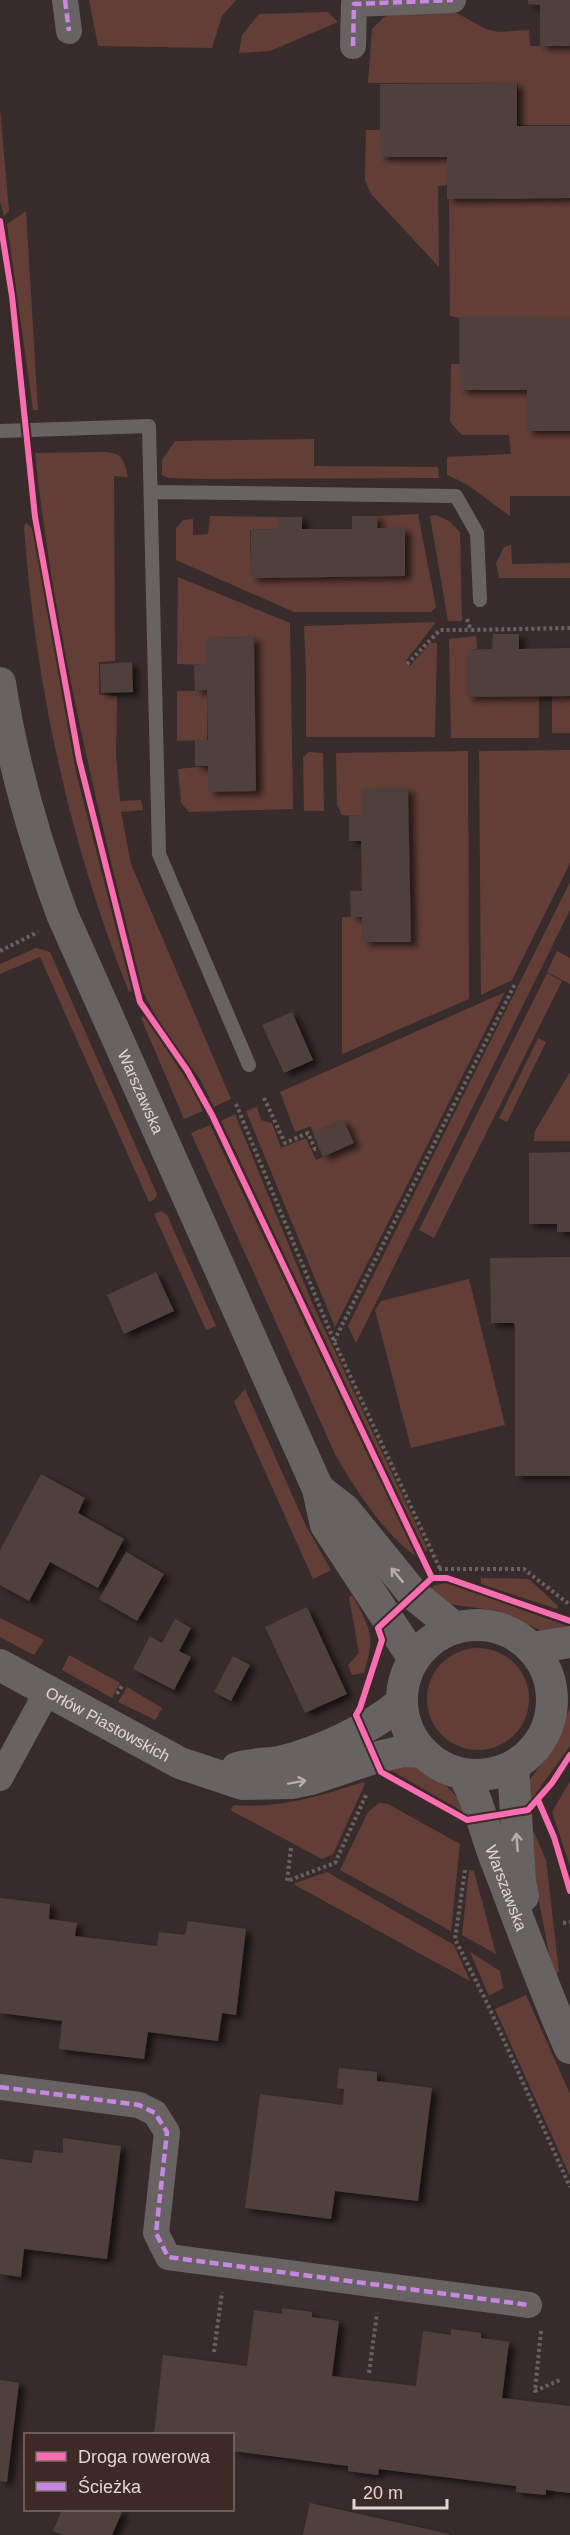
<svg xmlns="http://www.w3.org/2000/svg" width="570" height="2535" font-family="Arial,sans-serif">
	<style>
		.green { fill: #633e37 }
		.building { fill: #4f403d; filter: url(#shadow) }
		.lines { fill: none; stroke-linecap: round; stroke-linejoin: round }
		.path { stroke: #676261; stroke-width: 4; stroke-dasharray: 3 3; stroke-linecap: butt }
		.service { stroke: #686362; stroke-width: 14 }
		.minor { stroke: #686362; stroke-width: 26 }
		.tertiary { stroke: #686362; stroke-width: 32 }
		.quiet { stroke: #c787e3; stroke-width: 4.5; stroke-dasharray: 9 4.5; stroke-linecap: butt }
		.cycleway-casing { stroke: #3d2925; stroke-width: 10 }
		.cycleway { stroke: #f96db3; stroke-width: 6 }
		.oneway { stroke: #b7adab }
		.labels { text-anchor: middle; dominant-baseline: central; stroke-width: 5; stroke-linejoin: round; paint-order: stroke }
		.street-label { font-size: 16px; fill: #e2d5d2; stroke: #3d2925 }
	</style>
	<defs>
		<filter id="shadow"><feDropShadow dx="6" dy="4" stdDeviation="3" flood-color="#0009"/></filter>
	</defs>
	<rect width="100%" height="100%" fill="#372c2b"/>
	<!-- green -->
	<path class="green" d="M 89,0 L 236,0 L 222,16 L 212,48 L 98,46 Z
		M 409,9 L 453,11 L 486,29 L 498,32 L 529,30 L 530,46 L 570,46 L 570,125 L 518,125 L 518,83 L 368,83 L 372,29 L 384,17 Z
		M 328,12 L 338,22 L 270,51 L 239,53 L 242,35 L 259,14 Z
		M 0,108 L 9,211 L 4,216 L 0,201 Z
		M 366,130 L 382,130 L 449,157 L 449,185 L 438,186 L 439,267 L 371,194 L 365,180 Z
		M 449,197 L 570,198 L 570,318 L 460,318 L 450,316 Z
		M 26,211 L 38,410 L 33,410 L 7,224 Z
		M 451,364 L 460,364 L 460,390 L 529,390 L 570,430 L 570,496 L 510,496 L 510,516 C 489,502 471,484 447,475 L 447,457 L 511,454 L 509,435 L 462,435 L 450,422 Z
		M 314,439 L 314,466 L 438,467 L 439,478 L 203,479 L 169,478 L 162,475 L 162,460 L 175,441 Z
		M 104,452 C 123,453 124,460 128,477 L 114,476 L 115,661 L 99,662 L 99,695 L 117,696 L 116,755 L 120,801 L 141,800 L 143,810 L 121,812 L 131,864 L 231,1099 L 214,1107 L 200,1079 L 158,1021 L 143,992 C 99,814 54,636 35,453 Z
		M 418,514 L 436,607 L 431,612 L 294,612 L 176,560 L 176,528 L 183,520 L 193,519 L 193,535 L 208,534 L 210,516 L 277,517 L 277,529 L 250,530 L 251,577 L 405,576 L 405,528 L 377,528 L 378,516 Z
		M 436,515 L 449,521 L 460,532 L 462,621 L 448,621 L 430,516 Z
		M 26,523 L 32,528 L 35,541 L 76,772 L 132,991 L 129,992 C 70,845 35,684 24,526 Z
		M 511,545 L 512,564 L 570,563 L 570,578 L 499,578 L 496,563 L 504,547 Z
		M 178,577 L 290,623 L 293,809 L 189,812 L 181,803 L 178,769 L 208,766 L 208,792 L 256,791 L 254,637 L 206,638 L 206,665 L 177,664 Z
		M 436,622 L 405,662 L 410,666 L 430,643 L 437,643 L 435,737 L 306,737 L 306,670 L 304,626 Z
		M 476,636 L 477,649 L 467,650 L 468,697 L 539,696 L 539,738 L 451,738 L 449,639 Z
		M 177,691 L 207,691 L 207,740 L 177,741 Z
		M 552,696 L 570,696 L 570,733 L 552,733 Z
		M 570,750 L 570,863 L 512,980 L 481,995 L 479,751 Z
		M 468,751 L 469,999 L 342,1054 L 342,917 L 362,917 L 363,942 L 411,942 L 408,788 L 361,789 L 361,816 L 342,815 L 337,805 L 336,753 Z
		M 309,752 L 323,753 L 324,811 L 304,811 L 303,757 Z
		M 570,882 L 570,910 L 356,1343 L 348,1326 Z
		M 36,948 L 50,952 L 157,1194 L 155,1199 L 149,1202 L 40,957 L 0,974 L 0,964 Z
		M 557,951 L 570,958 L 570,984 L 547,972 Z
		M 547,973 L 562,981 L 434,1238 L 419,1230 Z
		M 505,992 L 335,1327 L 246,1111 L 257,1107 L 261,1120 L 272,1123 L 281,1148 L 306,1138 L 316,1160 L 353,1144 L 343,1119 L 313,1133 L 311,1126 L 295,1132 L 280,1092 Z
		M 144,1016 L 192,1088 L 203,1111 L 184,1119 L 141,1018 Z
		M 538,1038 L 546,1042 L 507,1122 L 499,1118 Z
		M 570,1072 L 570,1141 L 534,1141 L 535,1131 Z
		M 235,1114 L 314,1307 L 428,1550 L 425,1551 L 221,1121 Z
		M 210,1125 L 416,1556 C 387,1538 352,1485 335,1454 L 191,1133 Z
		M 161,1211 L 167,1215 L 216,1326 L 206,1330 L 154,1214 Z
		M 469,1279 L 505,1425 L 411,1448 L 375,1310 L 381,1301 Z
		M 245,1389 L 306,1526 L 331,1570 L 313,1579 L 234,1402 Z
		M 481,1578 L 529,1579 L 558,1606 L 557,1609 L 481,1584 Z
		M 447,1583 L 570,1627 L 542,1631 L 498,1611 L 449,1604 L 428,1590 L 435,1585 Z
		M 352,1595 C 370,1629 376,1634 364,1673 L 352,1675 L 348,1665 L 359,1653 L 349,1597 Z
		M 0,1618 L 44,1640 L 34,1655 L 0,1637 Z
		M427 1699a51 51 0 1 1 102 0a51 51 0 1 1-102 0Z
		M 69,1655 L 120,1683 L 112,1698 L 62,1670 Z
		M 127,1687 L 162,1708 L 155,1720 L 118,1702 Z
		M 570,1707 L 570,1746 L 531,1800 L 528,1782 L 555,1746 Z
		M 416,1766 C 439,1778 456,1790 467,1814 L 385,1767 Z
		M 570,1781 L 570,1866 L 552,1812 Z
		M 363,1782 L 365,1784 L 333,1854 L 322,1859 L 232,1811 L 231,1808 L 234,1805 C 279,1809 320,1796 363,1782 Z
		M 379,1803 L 388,1804 L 460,1844 L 451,1931 L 340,1870 L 368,1812 Z
		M 534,1832 L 546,1860 L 559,1972 L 553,1975 L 526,1833 Z
		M 469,1870 L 474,1871 L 496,1954 L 462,1935 Z
		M 327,1872 L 454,1945 L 470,1981 L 293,1884 Z
		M 470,1952 L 500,1971 L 503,1988 L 489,1996 Z
		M 526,1995 L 570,2094 L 570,2176 L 495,2009 Z"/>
	<!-- building -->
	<path class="building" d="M 528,0 L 570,0 L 570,46 L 540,46 L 540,5 L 528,4 Z
		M 517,83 L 517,126 L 570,126 L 570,198 L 447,199 L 447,157 L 380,157 L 380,84 Z
		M 459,317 L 570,318 L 570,431 L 527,431 L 527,390 L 460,390 Z
		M 352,516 L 378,516 L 377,528 L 405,528 L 405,576 L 251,578 L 251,530 L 277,529 L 277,517 L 302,517 L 302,529 L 352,529 Z
		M 493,634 L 519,634 L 519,649 L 570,648 L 570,696 L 467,697 L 467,650 L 492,649 Z
		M 254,637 L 256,791 L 208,792 L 208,766 L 195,766 L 195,740 L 208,740 L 207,690 L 195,691 L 194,665 L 206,665 L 206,638 Z
		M 132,662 L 133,692 L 101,693 L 100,664 Z
		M 361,788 L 408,788 L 411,942 L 363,942 L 362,917 L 351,917 L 350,891 L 362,891 L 361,841 L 349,841 L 349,816 L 361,816 Z
		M 292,1012 L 313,1060 L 284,1073 L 262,1025 Z
		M 343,1119 L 354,1143 L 323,1157 L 313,1133 Z
		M 570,1152 L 570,1232 L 557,1232 L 557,1224 L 529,1224 L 529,1153 Z
		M 570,1257 L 570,1476 L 515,1476 L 515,1328 L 514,1323 L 491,1323 L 490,1258 Z
		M 156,1272 L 174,1311 L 124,1334 L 107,1295 Z
		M 41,1474 L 85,1498 L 78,1513 L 124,1539 L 98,1588 L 50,1562 L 29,1601 L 0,1585 L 0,1550 Z
		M 126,1552 L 164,1574 L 137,1621 L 99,1599 Z
		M 307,1607 L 347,1694 L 305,1713 L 265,1627 Z
		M 175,1619 L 191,1628 L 179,1651 L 191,1657 L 174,1690 L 133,1669 L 150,1636 L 162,1643 Z
		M 233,1656 L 250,1665 L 231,1701 L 214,1692 Z
		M 0,1898 L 50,1904 L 49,1919 L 77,1923 L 75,1936 L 157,1946 L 159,1932 L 185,1935 L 188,1921 L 246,1929 L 236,2015 L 222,2013 L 218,2041 L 148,2032 L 144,2059 L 59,2049 L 62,2021 L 0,2013 Z
		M 339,2068 L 377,2072 L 377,2081 L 432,2088 L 418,2201 L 335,2191 L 331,2219 L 245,2208 L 260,2094 L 343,2105 L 344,2089 L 337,2088 Z
		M 63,2138 L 121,2146 L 107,2259 L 24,2249 L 21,2277 L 0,2274 L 0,2159 L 32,2163 L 34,2150 L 63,2153 Z
		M 282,2308 L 312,2312 L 312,2317 L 339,2321 L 332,2376 L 416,2386 L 423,2331 L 451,2335 L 451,2329 L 481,2333 L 481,2338 L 509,2342 L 502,2398 L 570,2406 L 570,2493 L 546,2490 L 546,2495 L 516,2492 L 516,2486 L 379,2469 L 378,2475 L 348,2471 L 348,2466 L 232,2451 L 232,2434 L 154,2434 L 163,2355 L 247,2366 L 254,2310 L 282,2314 Z
		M 0,2380 L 19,2383 L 7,2482 L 0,2481 Z
		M 310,2503 L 449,2534 L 449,2535 L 303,2535 Z
		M 62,2510 L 123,2510 L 112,2535 L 63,2535 L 53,2531 Z"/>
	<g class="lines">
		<!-- path -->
		<path class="path" d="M 467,619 L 471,630 L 570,628
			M 407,664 L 440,630 L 471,630
			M 0,951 L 38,932
			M 264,1098 L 285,1143 L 308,1133 L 315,1149 L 319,1148
			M 236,1104 L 334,1341 L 440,1569
			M 334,1341 L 515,984
			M 439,1569 L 524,1569 L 570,1605
			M 117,1694 L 123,1684
			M 291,1848 L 287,1881 L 335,1863 L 367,1793
			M 465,1870 L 455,1939 L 488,2005 L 570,2187
			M 563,1923 L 570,1922
			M 541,2331 L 535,2391 L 562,2379
			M 214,2352 L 222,2292
			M 369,2373 L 377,2313"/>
		<!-- service -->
		<path class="service" d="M 0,431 L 149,426 L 159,854 L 249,1065
			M 152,492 L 456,496 L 477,533 L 480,600"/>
		<!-- minor -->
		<path class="minor" d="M 65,0 L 69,31
			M 353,46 L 354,4 L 453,0
			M 0,1778 L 48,1690
			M 0,2087 L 139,2105 L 155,2113 L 167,2132 L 156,2233 L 168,2257 L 529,2305"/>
		<!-- tertiary -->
		<g class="tertiary">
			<path id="s1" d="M 0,683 C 12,762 34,838 62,914 L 318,1489 L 326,1525 L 414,1659"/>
			<path d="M 318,1489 L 345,1510 L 414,1595 L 455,1628"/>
			<circle cx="477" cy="1700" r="75"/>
			<path d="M 531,1648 L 570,1642"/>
			<path id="s2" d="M 0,1665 L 180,1763 L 243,1784 L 291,1783 L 311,1779 L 374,1758 L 403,1751 L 422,1752"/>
			<path d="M 513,1766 L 520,1882 L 523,1896"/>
			<path d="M 237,1768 C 250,1764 265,1764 279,1762 C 318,1753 370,1729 401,1703"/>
			<path id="s3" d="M 463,1774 C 478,1799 484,1828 494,1855 C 519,1920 542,1985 570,2048"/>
		</g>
		<!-- quiet -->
		<path class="quiet" d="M 65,0 L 69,31
			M 353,46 L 354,4 L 453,0
			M 0,2087 L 139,2105 L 155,2113 L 167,2132 L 156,2233 L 168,2257 L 529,2305"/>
		<!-- cycleway casing -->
		<g class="cycleway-casing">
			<path id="cycleway" d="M 0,221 L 12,296 L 35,517 L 79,759 L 140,1002 L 187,1070 L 212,1115 L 432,1578
				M 570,1621 L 447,1578 L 432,1578 L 378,1628 L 382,1640 L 360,1708 L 356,1715 L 381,1772 L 467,1820 L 528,1810 L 552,1783 L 570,1755
				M 538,1800 L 554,1837 L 570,1891"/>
		</g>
		<!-- cycleway -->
		<use href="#cycleway" class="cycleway"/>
	</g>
	<!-- one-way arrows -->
	<defs><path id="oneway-shaft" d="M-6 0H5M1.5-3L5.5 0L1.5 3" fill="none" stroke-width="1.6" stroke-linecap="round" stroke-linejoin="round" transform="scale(1.5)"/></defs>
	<g class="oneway">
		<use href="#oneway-shaft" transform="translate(397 1575) rotate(-130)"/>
		<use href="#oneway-shaft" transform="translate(297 1782) rotate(-10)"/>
		<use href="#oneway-shaft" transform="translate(517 1842) rotate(-94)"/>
	</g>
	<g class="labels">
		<!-- street labels -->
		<g class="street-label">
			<text stroke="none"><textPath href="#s1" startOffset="434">Warszawska</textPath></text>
			<text stroke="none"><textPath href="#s2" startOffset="123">Orłów Piastowskich</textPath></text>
			<text stroke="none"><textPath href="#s3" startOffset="122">Warszawska</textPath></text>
		</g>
	</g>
	<!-- legend -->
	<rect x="24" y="2433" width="210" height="78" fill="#3d2925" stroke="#7f6e6a" stroke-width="1.5"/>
	<rect x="36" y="2452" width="30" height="9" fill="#f96db3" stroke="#7f6e6a" stroke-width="1.5"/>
	<text x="78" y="2463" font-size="18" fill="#e2d5d2">Droga rowerowa</text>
	<rect x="36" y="2482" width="30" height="9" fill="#c787e3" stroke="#7f6e6a" stroke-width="1.5"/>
	<text x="78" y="2493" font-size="18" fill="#e2d5d2">Ścieżka</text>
	<!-- scale -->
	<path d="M354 2499v9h93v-9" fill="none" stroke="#e2d5d2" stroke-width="3"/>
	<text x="363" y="2499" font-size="18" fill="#e2d5d2" stroke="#3d2925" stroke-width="4.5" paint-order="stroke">20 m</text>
</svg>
